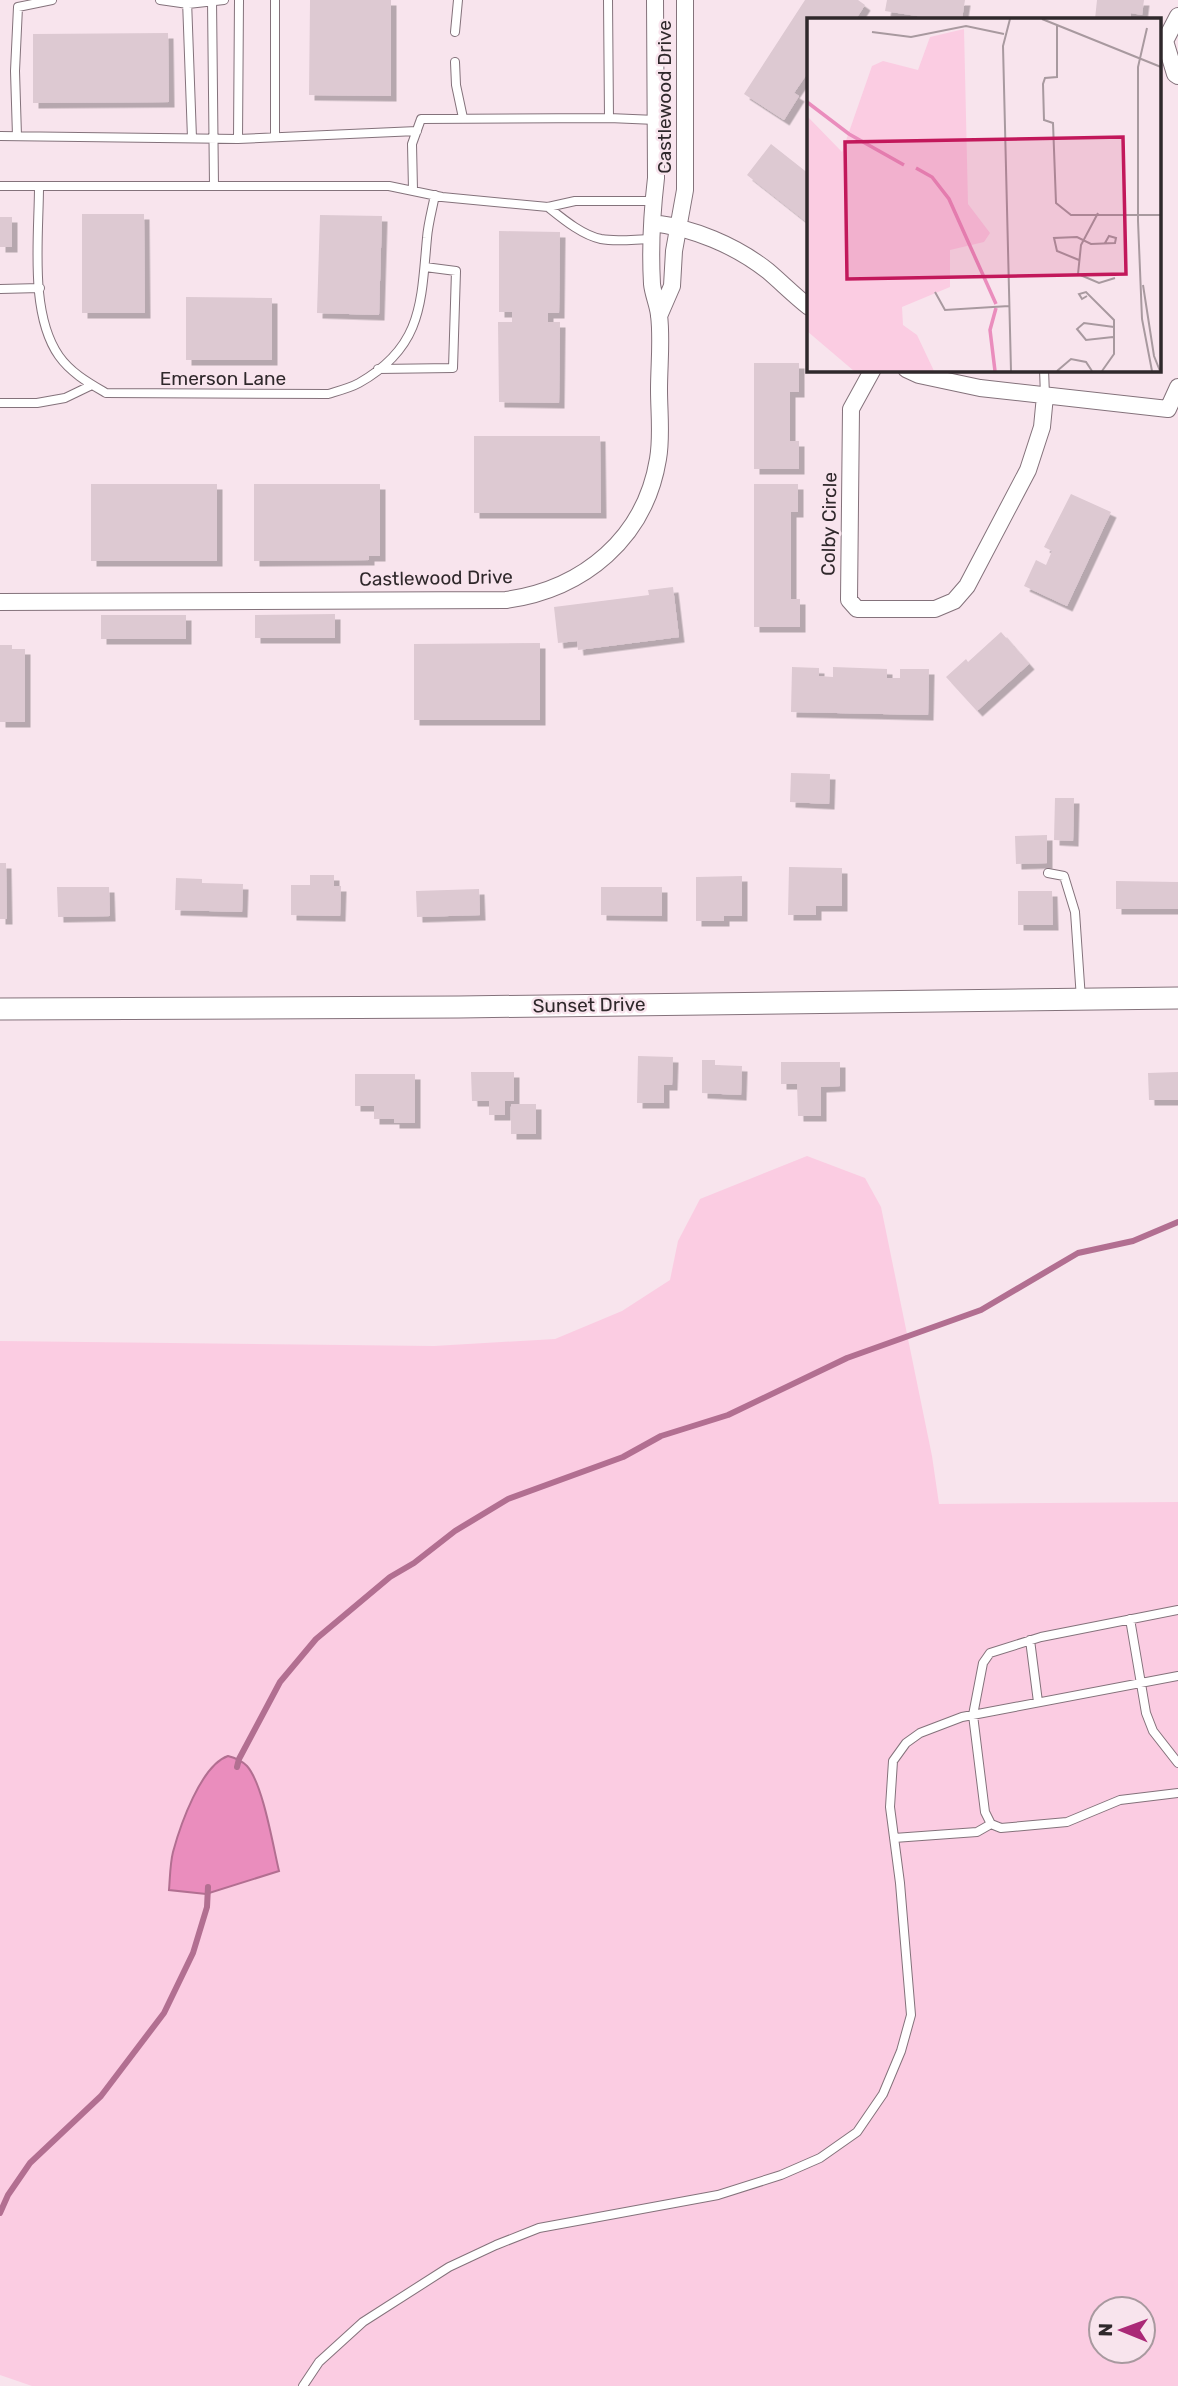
<svg xmlns="http://www.w3.org/2000/svg" width="1178" height="2386" font-family="Rubik,sans-serif">
	<style>
		.green { fill: #fbcce2; fill-rule: evenodd }
		.water { fill: #ea8dbd; stroke: #b26f91; stroke-width: 2 }
		.lines { fill: none; stroke-linecap: round; stroke-linejoin: round }
		.stream { stroke: #b26f91; stroke-width: 6 }
		.building { fill: #ddc9d2; filter: url(#shadow) }
		.service-casing { stroke: #84727b; stroke-width: 10 }
		.minor-casing { stroke: #84727b; stroke-width: 18 }
		.tertiary-casing { stroke: #84727b; stroke-width: 23 }
		.service { stroke: #fff; stroke-width: 8 }
		.minor { stroke: #fff; stroke-width: 16 }
		.tertiary { stroke: #fff; stroke-width: 21 }
		.labels { text-anchor: middle; dominant-baseline: central; stroke-width: 5; stroke-linejoin: round; paint-order: stroke }
		.street-label { font-size: 19px; fill: #2f282b; stroke: #f8e4ed }
		.inset-river { fill: none; stroke: #ea8dbd; stroke-width: 3.5 }
		.inset-road { fill: none; stroke: #a8999f; stroke-width: 2 }
		.view { fill: #c2185b; fill-opacity: 0.15; stroke: #c2185b; stroke-width: 3.5 }
		.inset-edge { fill: none; stroke: #2f282b; stroke-width: 3.5 }
	</style>
	<defs>
		<filter id="shadow"><feDropShadow dx="5.5" dy="5.5" stdDeviation="0" flood-color="#0004"/></filter>
	</defs>
	<rect width="100%" height="100%" fill="#f8e4ed"/>
	<!-- green -->
	<path class="green" d="M 807,1156 L 865,1178 L 881,1207 L 932,1456 L 939,1504 L 1178,1502 L 1178,2386 L 32,2386 L 0,2375 L 0,1341 L 434,1346 L 555,1339 L 622,1311 L 670,1280 L 678,1241 L 700,1199 ZM 1101,2309 L 1143,2309 L 1143,2351 L 1101,2351 Z"/>
	<!-- water -->
	<path class="water" d="M 228,1756 C 236,1758 241,1760 247,1766 C 263,1784 273,1846 279,1871 L 206,1894 L 169,1890 C 170,1878 170,1864 173,1852 C 180,1826 201,1765 228,1756 Z"/>
	<g class="lines">
		<!-- stream -->
		<path class="stream" d="M 237,1767 L 239,1759 L 280,1682 L 316,1639 L 390,1577 L 414,1563 L 455,1531 L 508,1499 L 623,1457 L 661,1436 L 728,1415 L 847,1358 L 981,1310 L 1078,1253 L 1133,1241 L 1178,1222
			M 0,2213 L 8,2195 L 30,2163 L 101,2096 L 164,2013 L 193,1953 L 207,1907 L 208,1887"/>
	</g>
	<!-- building -->
	<path class="building" d="M 310,0 L 391,0 L 391,96 L 309,95 Z
		M 805,0 L 858,0 L 865,5 L 856,19 L 809,19 L 809,71 L 794,93 L 799,96 L 784,120 L 744,94 Z
		M 887,0 L 965,0 L 962,19 L 936,19 L 885,11 Z
		M 1097,0 L 1144,0 L 1142,15 L 1131,13 L 1131,19 L 1095,19 Z
		M 168,33 L 169,102 L 33,103 L 33,34 Z
		M 771,144 L 809,174 L 809,224 L 747,175 Z
		M 82,214 L 144,214 L 145,313 L 82,313 Z
		M 320,215 L 382,216 L 379,315 L 317,313 Z
		M 0,217 L 12,217 L 12,247 L 0,247 Z
		M 499,231 L 560,232 L 559,313 L 548,313 L 548,322 L 560,322 L 559,403 L 499,402 L 498,322 L 512,322 L 512,312 L 499,312 Z
		M 186,297 L 272,298 L 272,360 L 186,360 Z
		M 754,363 L 799,363 L 799,392 L 790,392 L 790,441 L 799,441 L 799,469 L 754,469 Z
		M 474,436 L 600,436 L 601,513 L 474,513 Z
		M 91,484 L 217,484 L 217,561 L 91,561 Z
		M 254,484 L 380,484 L 380,556 L 369,556 L 369,560 L 254,561 Z
		M 754,484 L 798,484 L 798,512 L 791,512 L 791,599 L 800,599 L 800,627 L 754,627 Z
		M 1071,494 L 1111,512 L 1067,606 L 1024,586 L 1036,560 L 1046,565 L 1052,551 L 1044,547 Z
		M 673,587 L 679,637 L 578,650 L 577,641 L 558,643 L 554,607 L 649,595 L 648,590 Z
		M 335,614 L 335,638 L 255,638 L 255,615 Z
		M 101,615 L 186,615 L 186,639 L 101,639 Z
		M 1001,632 L 1029,664 L 977,711 L 946,677 L 966,659 L 968,662 Z
		M 540,643 L 540,720 L 414,720 L 414,644 Z
		M 0,645 L 12,645 L 12,649 L 25,649 L 25,722 L 0,722 Z
		M 792,667 L 819,668 L 819,676 L 833,677 L 833,667 L 887,669 L 887,678 L 900,678 L 900,669 L 929,669 L 928,715 L 791,712 Z
		M 791,773 L 830,774 L 829,804 L 790,802 Z
		M 1055,798 L 1074,798 L 1073,841 L 1054,840 Z
		M 1047,835 L 1047,863 L 1016,864 L 1015,836 Z
		M 0,863 L 6,863 L 7,919 L 0,919 Z
		M 789,867 L 842,868 L 842,906 L 816,906 L 816,915 L 788,915 Z
		M 310,875 L 334,875 L 334,886 L 341,886 L 340,916 L 291,915 L 291,885 L 310,885 Z
		M 742,876 L 742,916 L 724,916 L 724,921 L 696,921 L 696,877 Z
		M 176,878 L 202,879 L 202,883 L 243,884 L 242,912 L 175,910 Z
		M 1116,881 L 1178,882 L 1178,909 L 1116,909 Z
		M 57,887 L 109,887 L 110,916 L 58,917 Z
		M 601,887 L 662,887 L 662,916 L 601,915 Z
		M 479,889 L 480,915 L 417,917 L 416,891 Z
		M 1018,891 L 1052,891 L 1053,925 L 1018,925 Z
		M 638,1056 L 673,1057 L 672,1085 L 664,1085 L 664,1103 L 637,1103 Z
		M 702,1060 L 715,1060 L 715,1065 L 742,1066 L 741,1095 L 702,1093 Z
		M 781,1062 L 840,1062 L 840,1086 L 821,1087 L 821,1116 L 798,1116 L 797,1084 L 781,1084 Z
		M 471,1072 L 514,1072 L 514,1101 L 505,1101 L 505,1115 L 489,1115 L 489,1101 L 472,1101 Z
		M 1178,1072 L 1178,1100 L 1149,1100 L 1148,1073 Z
		M 355,1074 L 415,1074 L 415,1123 L 394,1123 L 394,1119 L 374,1119 L 374,1106 L 355,1106 Z
		M 511,1104 L 536,1104 L 536,1134 L 511,1134 Z"/>
	<g class="lines">
		<!-- service casing -->
		<g class="service-casing">
			<path id="service" d="M 160,0 L 188,4 L 224,0
				M 187,0 L 192,138
				M 212,0 L 214,186
				M 275,0 L 275,137
				M 608,0 L 609,118
				M 455,32 L 458,0
				M 455,62 L 456,85 L 463,118
				M 0,136 L 238,139 L 239,0
				M 17,136 L 15,71 L 18,7 L 52,0
				M 238,139 L 417,131
				M 0,186 L 389,186 L 442,197 L 548,207 L 575,201 L 653,201
				M 39,186 C 39,237 29,313 59,356 C 71,373 89,383 106,393 L 328,394 C 338,391 350,388 359,383 C 423,347 421,302 427,238 C 428,224 432,210 435,195
				M 413,190 L 412,144 L 421,119 L 609,118 L 656,120
				M 548,207 C 563,219 582,235 601,239 C 617,242 636,239 652,239
				M 0,289 L 40,288
				M 378,369 L 453,368 L 456,271 L 425,267
				M 1044,369 L 1045,396
				M 0,403 L 37,403 L 65,398 L 92,385
				M 1048,873 L 1064,876 L 1075,912 L 1081,999
				M 1178,1610 L 1041,1637 L 990,1653 L 983,1663 L 973,1715 L 985,1812 L 991,1824 L 1001,1828 L 1067,1822 L 1120,1800 L 1178,1793
				M 1130,1619 L 1146,1713 L 1153,1731 L 1178,1763
				M 1030,1640 L 1038,1702
				M 894,1838 L 977,1832 L 991,1824
				M 303,2386 L 319,2362 L 363,2322 L 449,2267 L 496,2245 L 539,2228 L 718,2195 L 781,2175 L 820,2158 L 857,2132 L 883,2094 L 901,2051 L 911,2015 L 900,1883 L 890,1807 L 893,1761 L 906,1743 L 920,1733 L 962,1717 L 1178,1676"/>
		</g>
		<!-- minor casing -->
		<g class="minor-casing">
			<path id="minor" d="M 1178,16 L 1165,41 L 1175,74 L 1178,76
				M 653,223 C 693,228 735,245 768,271 C 782,283 795,296 809,307
				M 659,316 L 672,286 L 674,251 L 685,190 L 685,0
				M 873,369 L 851,409 L 849,600 L 857,609 L 935,609 L 954,601 L 967,586 L 1028,470 L 1042,427 L 1045,396
				M 906,369 L 919,375 L 980,388 L 1168,409 L 1178,387
				M 0,602 L 506,600 C 584,589 645,538 658,459 C 662,437 659,412 659,390 C 659,365 662,339 659,315 C 658,305 653,294 652,284 C 650,249 652,212 656,178 L 655,0"/>
		</g>
		<!-- tertiary casing -->
		<g class="tertiary-casing">
			<path id="tertiary" d="M 0,1009 L 459,1007 L 1178,998"/>
		</g>
		<!-- service -->
		<use href="#service" class="service"/>
		<!-- minor -->
		<use href="#minor" class="minor"/>
		<!-- tertiary -->
		<use href="#tertiary" class="tertiary"/>
	</g>
	<g class="labels">
		<!-- street labels -->
		<g class="street-label">
			<text transform="translate(664 97) rotate(-90)">Castlewood Drive</text>
			<text x="223" y="378">Emerson Lane</text>
			<text transform="translate(829 524) rotate(-89)">Colby Circle</text>
			<text transform="translate(436 578) rotate(-1)">Castlewood Drive</text>
			<text transform="translate(589 1005) rotate(-1)">Sunset Drive</text>
		</g>
	</g>
	<!-- overview -->
	<g transform="translate(807 18)">
		<rect width="354" height="354" fill="#f8e4ed"/>
		<path d="M 157,11 L 161,186 L 183,215 L 177,224 L 143,232 L 143,269 L 95,289 L 96,307 L 110,317 L 127,353 L 47,353 L 0,313 L 0,98 L 35,134 L 65,48 L 76,43 L 111,52 L 123,19 Z" fill="#fbcce2"/>
		<path class="inset-river" d="M 0,84 L 42,116 L 97,147M 109,150 L 125,159 L 142,181 L 189,286M 188,353 L 183,312 L 189,290"/>
		<path class="inset-road" d="M 203,1 L 196,28 L 204,353M 235,1 L 354,49M 250,7 L 250,59 L 238,60 L 236,66 L 237,102 L 246,105 L 249,185 L 264,197 L 331,197M 340,10 L 331,49 L 331,203 L 335,301 L 345,353M 65,14 L 104,19 L 159,8 L 197,16M 291,195 L 274,227 L 271,256 L 292,265 L 308,260M 283,197 L 354,197M 272,242 L 250,233 L 247,220 L 270,219 L 284,226 L 308,225 L 309,220 L 302,218 L 298,225M 336,267 L 347,338 L 353,353M 128,274 L 138,292 L 202,288M 280,278 L 275,281 L 272,276 L 279,274 L 307,302 L 307,336 L 295,353M 306,319 L 279,322 L 270,311 L 277,305 L 307,309M 250,353 L 264,341 L 279,344 L 285,353"/>
		<path class="view" d="M 316,119 L 319,256 L 40,261 L 38,124 Z"/>
		<rect width="354" height="354" class="inset-edge"/>
	</g>
	<!-- north arrow -->
	<g transform="translate(1122 2330) rotate(271)"><circle r="33" fill="#f8e4ed" stroke="#a8999f" stroke-width="2"/>
	<path d="M0-5L12 26L0 18L-12 26Z" fill="#aa2977"/>
	<text y="-10" font-size="19" font-weight="bold" text-anchor="middle" fill="#2f282b">N</text>
	</g>
</svg>
